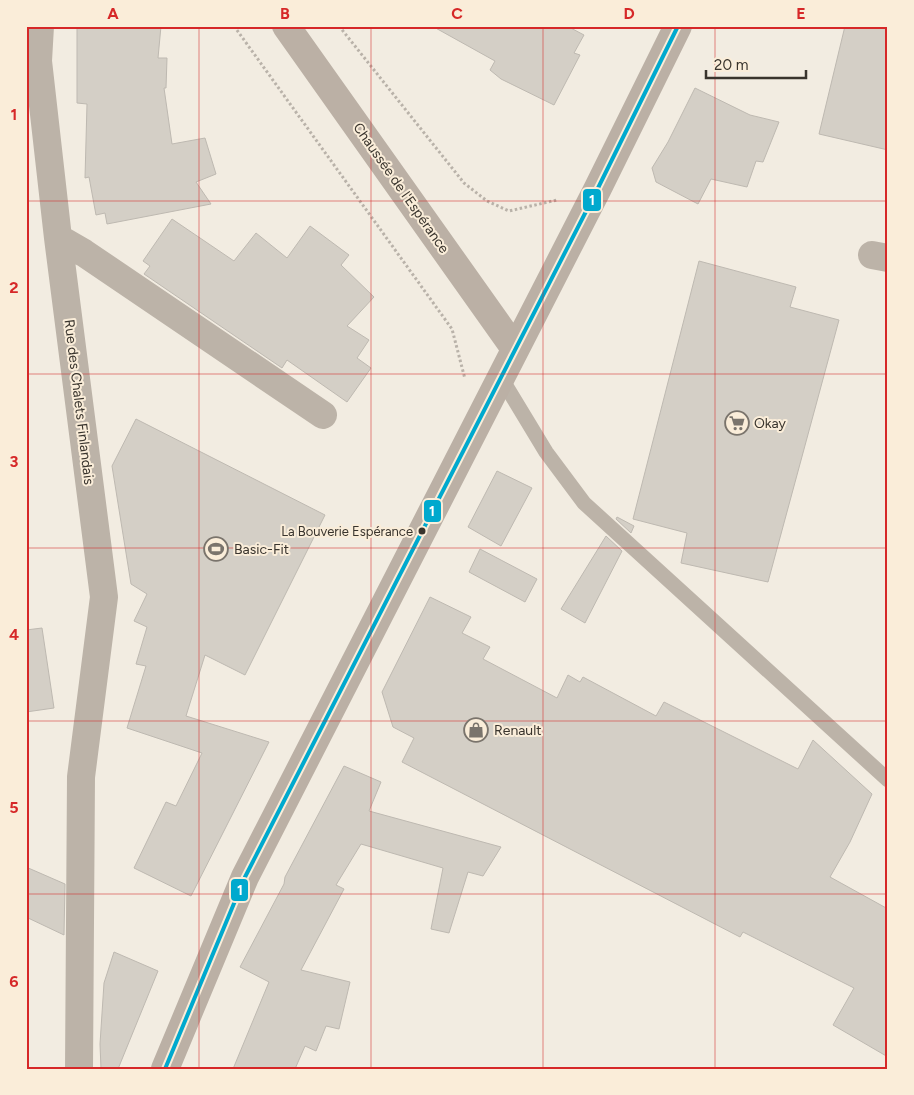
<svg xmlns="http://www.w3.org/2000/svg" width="914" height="1095" font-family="Figtree,sans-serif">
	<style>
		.building { fill: #d4cfc6; stroke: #beb9b1 }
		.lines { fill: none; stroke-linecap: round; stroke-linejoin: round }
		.path { stroke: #b9b2a9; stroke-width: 3; stroke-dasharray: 2.5 2.5; stroke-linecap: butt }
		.lane { stroke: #bcb3a8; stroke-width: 15 }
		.street { stroke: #bcb3a8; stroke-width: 28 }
		.secondary { stroke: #bbb0a5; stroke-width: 28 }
		.bus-1-casing { stroke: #faedd9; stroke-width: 8 }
		.bus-1 { stroke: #00a9ce; stroke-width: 4 }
		.grid { fill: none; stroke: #d62828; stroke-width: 1; stroke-opacity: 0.55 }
		.bus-dot { fill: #39342d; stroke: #faedd9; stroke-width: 2 }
		.labels { text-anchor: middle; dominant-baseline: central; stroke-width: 4; stroke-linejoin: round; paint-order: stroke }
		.bus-label { font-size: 13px; fill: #39342d; stroke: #faedd9; text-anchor: end }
		.street-label { font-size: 14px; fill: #39342d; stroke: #faedd9 }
		.poi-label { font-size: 14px; fill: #39342d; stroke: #faedd9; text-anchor: start }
		.line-badge { stroke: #faedd9; stroke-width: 2 }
		.badge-label { font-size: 14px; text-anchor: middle; font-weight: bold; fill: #fff }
		.neatline { fill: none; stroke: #d62828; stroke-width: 2 }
		.grid-label { font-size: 16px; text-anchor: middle; font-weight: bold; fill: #d62828 }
	</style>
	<rect width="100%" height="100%" fill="#f2ece1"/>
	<!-- building -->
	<path class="building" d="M 77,26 L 161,26 L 158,58 L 167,58 L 166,88 L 164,88 L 172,144 L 205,138 L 216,174 L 196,182 L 211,204 L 107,224 L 105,213 L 96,215 L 89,177 L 85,178 L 87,104 L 77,103 Z
		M 432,26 L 567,26 L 584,35 L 574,53 L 580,55 L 554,105 L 501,79 L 490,70 L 495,61 Z
		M 845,26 L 888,26 L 888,150 L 819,134 Z
		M 695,88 L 750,115 L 779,122 L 763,162 L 756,161 L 747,187 L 711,179 L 698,204 L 656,182 L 652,168 L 668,142 Z
		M 172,219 L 234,261 L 256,233 L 287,258 L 310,226 L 349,255 L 341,265 L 374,297 L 347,326 L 369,340 L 357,358 L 371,368 L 347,402 L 287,360 L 282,368 L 144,274 L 150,266 L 143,261 Z
		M 699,261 L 796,287 L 790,307 L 839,320 L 768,582 L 681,563 L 687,533 L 633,519 Z
		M 136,419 L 325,515 L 245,675 L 205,655 L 186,716 L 269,742 L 191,896 L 134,868 L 166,802 L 176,806 L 202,753 L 127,728 L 146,666 L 136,664 L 147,627 L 134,621 L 147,594 L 131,584 L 112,466 Z
		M 497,471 L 532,488 L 501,546 L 468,527 Z
		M 617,517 L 634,526 L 631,533 L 616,519 Z
		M 606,536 L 622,551 L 585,623 L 561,609 Z
		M 480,549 L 537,579 L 525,602 L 469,572 Z
		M 430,597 L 471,617 L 462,633 L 490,647 L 483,659 L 557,698 L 568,675 L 580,682 L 583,677 L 656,716 L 664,702 L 798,769 L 813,740 L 872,794 L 850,842 L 830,877 L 888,909 L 888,1057 L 833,1025 L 854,988 L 743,932 L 740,937 L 402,762 L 414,738 L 393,727 L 382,692 Z
		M 42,628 L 54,708 L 26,712 L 26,630 Z
		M 344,766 L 381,782 L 369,811 L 501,847 L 483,876 L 468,872 L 449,933 L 431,929 L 443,868 L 361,844 L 336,885 L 344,889 L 301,970 L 350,982 L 339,1029 L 326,1026 L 316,1051 L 305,1046 L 295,1069 L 233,1069 L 269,982 L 240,967 L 284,884 L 285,877 Z
		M 26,867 L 65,884 L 64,935 L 26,917 Z
		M 114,952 L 158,971 L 118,1069 L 101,1069 L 100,1044 L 104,983 Z"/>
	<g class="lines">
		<!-- path -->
		<path class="path" d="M 234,26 L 452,329 L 465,379
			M 339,26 L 464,183 L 487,201 L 509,211 L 557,200"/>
		<!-- lane -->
		<path class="lane" d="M 500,376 L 546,452 L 584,503 L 888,780"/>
		<!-- street -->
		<path class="street" d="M 40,26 L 38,61 L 58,238 L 104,597 L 81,777 L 79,1069
			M 58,238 L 84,253 L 323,415
			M 872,255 L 888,258"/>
		<!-- secondary -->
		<path class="secondary" d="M 286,26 L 515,349
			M 165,1069 L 245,877 L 597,190 L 678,26"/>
		<!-- bus-1 casing -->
		<g class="bus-1-casing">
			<path id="bus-1" d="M 165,1069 L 245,877 L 597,190 L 678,26"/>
		</g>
		<!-- bus-1 -->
		<use href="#bus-1" class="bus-1"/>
	</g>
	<!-- grid -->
	<path class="grid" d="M 199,26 L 199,1069M 371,26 L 371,1069M 543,26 L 543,1069M 715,26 L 715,1069M 26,201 L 888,201M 26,374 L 888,374M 26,548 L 888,548M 26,721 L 888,721M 26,894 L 888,894"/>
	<!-- icons -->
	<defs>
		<g id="supermarket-ring" transform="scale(1.25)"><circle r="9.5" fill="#faedd9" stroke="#7a746c" stroke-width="1.5"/><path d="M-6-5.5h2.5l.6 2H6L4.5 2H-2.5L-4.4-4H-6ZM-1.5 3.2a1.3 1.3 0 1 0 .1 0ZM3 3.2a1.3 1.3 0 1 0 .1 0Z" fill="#7a746c"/></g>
		<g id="stadium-ring" transform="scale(1.25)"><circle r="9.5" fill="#faedd9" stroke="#7a746c" stroke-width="1.5"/><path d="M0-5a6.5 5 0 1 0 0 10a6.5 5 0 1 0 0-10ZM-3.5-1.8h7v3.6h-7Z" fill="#7a746c"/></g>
		<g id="shop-ring" transform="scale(1.25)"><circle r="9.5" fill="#faedd9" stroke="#7a746c" stroke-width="1.5"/><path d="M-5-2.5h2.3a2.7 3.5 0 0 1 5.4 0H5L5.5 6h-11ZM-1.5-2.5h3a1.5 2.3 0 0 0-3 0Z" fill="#7a746c"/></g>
	</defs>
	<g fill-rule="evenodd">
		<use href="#supermarket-ring" x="737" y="423"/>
		<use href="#stadium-ring" x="216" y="549"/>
		<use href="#shop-ring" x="476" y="730"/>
	</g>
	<!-- markers -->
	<circle class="bus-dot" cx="422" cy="531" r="4.5"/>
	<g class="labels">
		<!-- bus labels -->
		<g class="bus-label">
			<text x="413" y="531">La Bouverie Espérance</text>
		</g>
		<!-- street labels -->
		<g class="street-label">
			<text transform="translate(401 188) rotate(55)">Chaussée de l'Espérance</text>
			<text transform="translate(79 402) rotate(83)">Rue des Chalets Finlandais</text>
		</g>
		<!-- poi labels -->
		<g class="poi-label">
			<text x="754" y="423">Okay</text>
			<text x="234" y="549">Basic-Fit</text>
			<text x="494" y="730">Renault</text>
		</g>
	</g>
	<g class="line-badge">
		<rect x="582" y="188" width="20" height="24" rx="5" fill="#00a9ce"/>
		<rect x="423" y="499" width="19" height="24" rx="5" fill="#00a9ce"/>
		<rect x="230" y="878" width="19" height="24" rx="5" fill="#00a9ce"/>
	</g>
	<g class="badge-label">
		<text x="592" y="205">1</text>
		<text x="432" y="516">1</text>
		<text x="240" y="895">1</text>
	</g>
	<!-- border -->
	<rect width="914" height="1095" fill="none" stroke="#faedd9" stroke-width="55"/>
	<!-- scale -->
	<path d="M706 70v8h100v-8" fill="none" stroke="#39342d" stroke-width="2.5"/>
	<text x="714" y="70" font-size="15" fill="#39342d" stroke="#faedd9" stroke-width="4" paint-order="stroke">20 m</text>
	<rect x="28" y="28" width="858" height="1040" class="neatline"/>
	<g class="grid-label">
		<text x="113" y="19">A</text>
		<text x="285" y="19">B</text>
		<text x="457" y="19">C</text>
		<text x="629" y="19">D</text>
		<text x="801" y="19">E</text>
		<text x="14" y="120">1</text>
		<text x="14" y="293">2</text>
		<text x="14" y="467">3</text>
		<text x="14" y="640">4</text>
		<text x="14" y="813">5</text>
		<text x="14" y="987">6</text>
	</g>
</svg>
